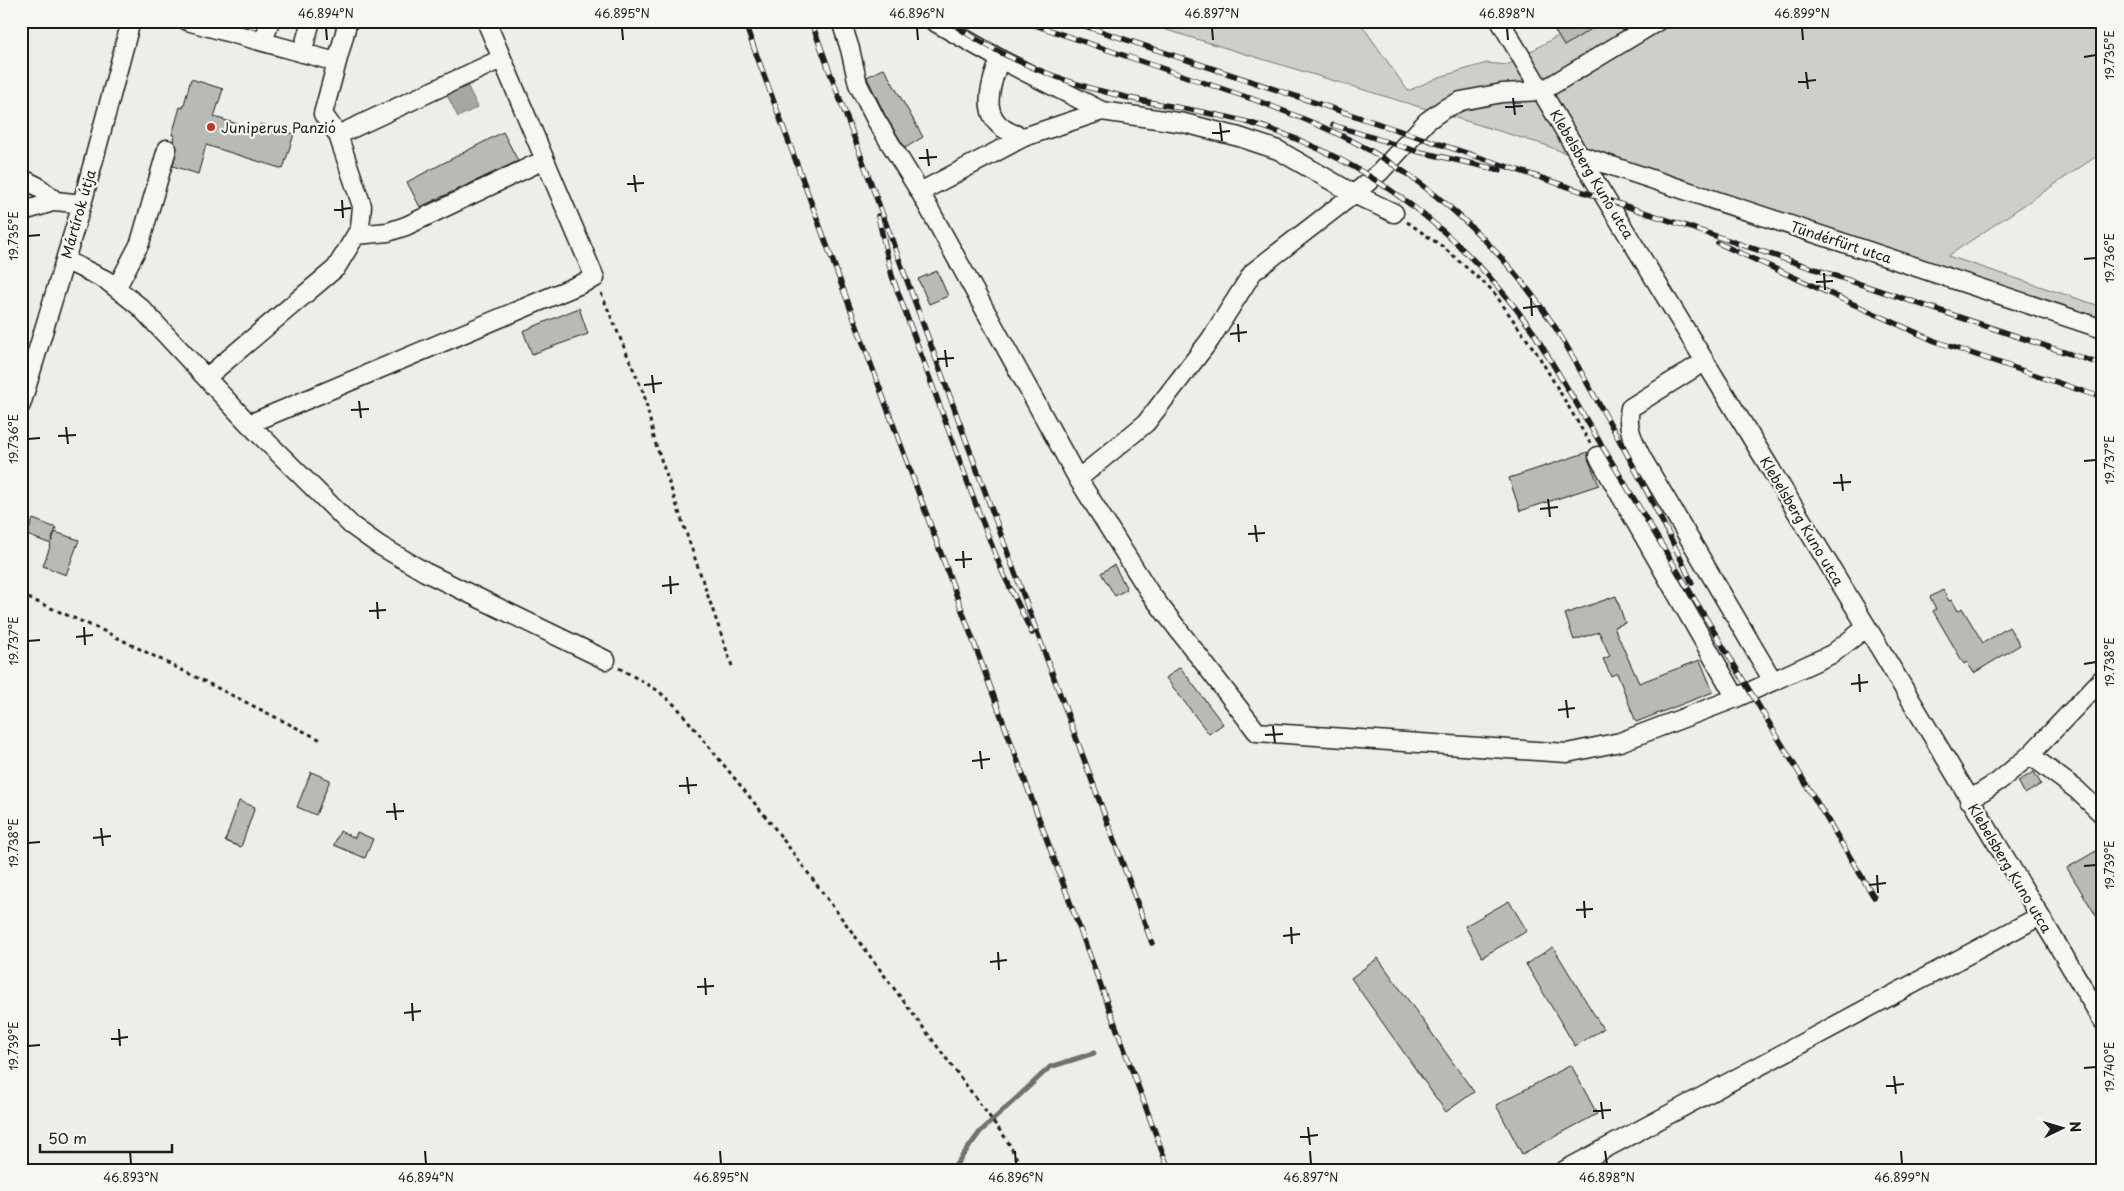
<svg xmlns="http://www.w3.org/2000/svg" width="2124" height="1191" font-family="'Playpen Sans',sans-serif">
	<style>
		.green { fill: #cececb; stroke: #757574 }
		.water { fill: #a6a6a3; stroke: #6f6f6d }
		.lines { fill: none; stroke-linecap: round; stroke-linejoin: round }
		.stream { stroke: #6f6f6d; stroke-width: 5 }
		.building { fill: #b9b9b6; stroke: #1c1c1c }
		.minor-casing { stroke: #1c1c1c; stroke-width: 21 }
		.path { stroke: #1c1c1c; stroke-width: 3; stroke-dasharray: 4 4; stroke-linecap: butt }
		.minor { stroke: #f6f6f2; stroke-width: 18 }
		.rail-casing { stroke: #1c1c1c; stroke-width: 5.5 }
		.rail { stroke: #f6f6f2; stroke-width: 4; stroke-dasharray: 11; stroke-linecap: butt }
		.ticks { fill: none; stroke: #1c1c1c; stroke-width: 2 }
		.poi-dot { fill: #c8321e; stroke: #f6f6f2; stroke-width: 2 }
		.labels { text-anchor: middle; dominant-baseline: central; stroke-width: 4.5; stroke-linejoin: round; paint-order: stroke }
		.poi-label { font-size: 14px; fill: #1c1c1c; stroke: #f6f6f2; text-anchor: start }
		.street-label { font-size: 14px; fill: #1c1c1c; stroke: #f6f6f2 }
		.neatline { fill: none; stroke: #1c1c1c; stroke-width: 2 }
		.ticks-label { font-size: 12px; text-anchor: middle; fill: #1c1c1c }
	</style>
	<rect width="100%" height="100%" fill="#edede9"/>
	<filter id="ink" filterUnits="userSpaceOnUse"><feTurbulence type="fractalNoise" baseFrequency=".02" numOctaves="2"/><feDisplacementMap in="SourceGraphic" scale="10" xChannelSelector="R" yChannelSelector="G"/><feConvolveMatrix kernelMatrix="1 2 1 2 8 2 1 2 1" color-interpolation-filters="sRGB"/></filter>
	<g filter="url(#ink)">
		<!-- green -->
		<path class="green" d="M 1137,21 L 1359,21 L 1408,91 L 1439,77 L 1487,63 L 1507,65 L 1584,21 L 2103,21 L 2103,152 L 1948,256 L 2103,307 L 2103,337 L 1711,210 L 1545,145 Z"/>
		<!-- water -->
		<path class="water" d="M 467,85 L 478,107 L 458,117 L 447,95 Z"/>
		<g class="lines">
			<!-- stream -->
			<path class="stream" d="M 952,1170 L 980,1132 L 1050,1067 L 1094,1053"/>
		</g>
		<!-- building -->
		<path class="building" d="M 1549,21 L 1604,21 L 1564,46 Z
			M 884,68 L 923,137 L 905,148 L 885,115 L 868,80 L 867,77 Z
			M 191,79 L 223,89 L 214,117 L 258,130 L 260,124 L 294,134 L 283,169 L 206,145 L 198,174 L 173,166 L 177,147 L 173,140 L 174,135 L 172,135 L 180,107 L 183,108 Z
			M 503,132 L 518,161 L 420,207 L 407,182 Z
			M 937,271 L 948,296 L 929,304 L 918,279 Z
			M 579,308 L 588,334 L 532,354 L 523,331 Z
			M 1588,452 L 1589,461 L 1599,485 L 1520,511 L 1509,478 Z
			M 33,519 L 56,528 L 51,542 L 55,532 L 79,540 L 66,575 L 43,566 L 51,544 L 27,535 Z
			M 1114,565 L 1127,589 L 1115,596 L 1101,573 Z
			M 1943,590 L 1949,601 L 1952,600 L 1958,611 L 1962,608 L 1983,643 L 2009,627 L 2020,645 L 1974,673 L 1967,662 L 1964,664 L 1933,611 L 1936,609 L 1930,597 Z
			M 1616,596 L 1625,623 L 1614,627 L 1639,683 L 1700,660 L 1713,692 L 1636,722 L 1617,673 L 1611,676 L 1603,659 L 1610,656 L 1599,632 L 1574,640 L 1565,614 Z
			M 1180,667 L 1223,724 L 1209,734 L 1166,678 Z
			M 311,772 L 330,780 L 316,815 L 297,807 Z
			M 2034,772 L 2041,784 L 2025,794 L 2018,781 Z
			M 239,801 L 255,807 L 241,847 L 225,841 Z
			M 340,831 L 355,838 L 357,832 L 373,839 L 365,858 L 334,845 Z
			M 2096,851 L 2103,862 L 2103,927 L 2067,868 Z
			M 1509,901 L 1527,931 L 1482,957 L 1465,926 Z
			M 1553,947 L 1603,1029 L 1575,1046 L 1526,964 Z
			M 1378,958 L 1474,1092 L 1446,1112 L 1351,978 Z
			M 1571,1065 L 1597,1114 L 1522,1154 L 1496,1105 Z"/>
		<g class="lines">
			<!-- minor casing -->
			<g class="minor-casing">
				<path id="minor" d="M 187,21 L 336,62
					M 348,21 L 323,114 L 338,135 L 501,59
					M 841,21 L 850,49 L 858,84 L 876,120 L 920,192 L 1078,479 L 1150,593 L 1257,732 L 1567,753 L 1620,742 L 1736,698 L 1832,654 L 1867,627
					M 933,21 L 1000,59 L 1102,111 L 1184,123 L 1239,137 L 1278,150 L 1354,194 L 1394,213
					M 1500,21 L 1579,155 L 1867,627 L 2103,1021
					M 263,42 L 270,21
					M 302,53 L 311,21
					M 1000,59 C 987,93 978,126 1024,137
					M 1579,155 L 2103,329
					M 21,178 L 37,186 L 56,201
					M 920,192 L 1024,137 L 1102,111
					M 21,212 L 56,201 L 82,204
					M 356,235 L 388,232 L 406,226 L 544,160
					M 65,260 L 106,280 L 140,307 L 249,424 L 351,525 L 379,545 L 425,572 L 606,660
					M 117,287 L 140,243 L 167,149
					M 1705,361 L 1630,408 C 1626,428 1633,440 1642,458 L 1773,681
					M 207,377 L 336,268 L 356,235 L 360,228 L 362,206 L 338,135
					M 21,405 L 82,204 L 131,21
					M 249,424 L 595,278 L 486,21
					M 1598,456 L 1736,698
					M 1078,479 L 1146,423 L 1210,340 L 1253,272 L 1354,194 L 1380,172 L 1427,121 L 1444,109 L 1461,101 L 1502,93 L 1542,91 L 1658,21
					M 2030,755 L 2077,790 L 2103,815
					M 1969,800 L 1999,781 L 2030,755 L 2103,678
					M 1565,1170 L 2040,916"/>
			</g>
			<!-- path -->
			<path class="path" d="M 1407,222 L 1443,247 L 1492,290 L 1538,355 L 1590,443
				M 601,293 L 644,394 L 655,442 L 732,666
				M 21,595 L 106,632 L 323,741
				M 619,668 L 657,690 L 677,707 L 773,826 L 1007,1140 L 1023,1170"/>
			<!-- minor -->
			<use href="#minor" class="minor"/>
			<!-- rail casing -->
			<g class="rail-casing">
				<path id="rail" d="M 744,21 L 1169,1170
					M 811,21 L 1152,943
					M 948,21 C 1000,57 1060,82 1121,96 C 1163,106 1205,111 1247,122 C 1364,155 1465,235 1534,333 L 1874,897
					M 1023,21 L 1255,100
					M 1070,21 L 2103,365
					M 1250,98 C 1292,114 1332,129 1371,151 C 1442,192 1507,255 1553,324 C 1571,351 1585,381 1602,409 C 1634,466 1665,524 1692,583
					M 1333,125 L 1416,151 L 1500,170
					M 878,216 L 892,276 L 979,513 L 1002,571 L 1032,633
					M 1718,243 L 1935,341 L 2103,398"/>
			</g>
			<!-- rail -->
			<use href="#rail" class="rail"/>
		</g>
	</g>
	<!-- ticks -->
	<path class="ticks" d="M 326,28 L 327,40M 622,28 L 623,40M 917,28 L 918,40M 1212,28 L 1213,40M 1507,28 L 1508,40M 1802,28 L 1803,40M 2084,57 L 2096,55M 1806,72 L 1808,89M 1798,82 L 1816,80M 1513,98 L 1515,115M 1505,107 L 1523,106M 1220,123 L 1222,141M 1212,133 L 1230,131M 927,149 L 929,166M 919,158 L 937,157M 634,175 L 636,192M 627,184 L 644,183M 342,200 L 343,218M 334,210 L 351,208M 28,236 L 40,235M 2084,259 L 2096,258M 1824,273 L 1825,290M 1816,282 L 1833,281M 1531,298 L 1532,316M 1523,308 L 1540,306M 1238,324 L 1239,342M 1230,334 L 1247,332M 945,350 L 947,367M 937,359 L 954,358M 652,375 L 654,393M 644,385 L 662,383M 359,401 L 361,418M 351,410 L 369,409M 66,427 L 68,444M 58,436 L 76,435M 28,439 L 40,438M 2084,461 L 2096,460M 1841,474 L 1843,491M 1833,483 L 1851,482M 1548,499 L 1550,517M 1540,509 L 1558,507M 1255,525 L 1257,542M 1248,534 L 1265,533M 963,551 L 964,568M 955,560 L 972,559M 670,576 L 671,594M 662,586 L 679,584M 377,602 L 378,619M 369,611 L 386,610M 84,627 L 85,645M 76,637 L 93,635M 28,641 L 40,640M 2084,664 L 2096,662M 1859,674 L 1860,692M 1851,684 L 1868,682M 1566,700 L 1568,718M 1558,710 L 1575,708M 1273,726 L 1275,743M 1265,735 L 1283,734M 980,751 L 982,769M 972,761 L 990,759M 687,777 L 689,794M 679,786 L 697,785M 394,803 L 396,820M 386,812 L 404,811M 101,828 L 103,846M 93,838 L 111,836M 28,843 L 40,842M 2084,866 L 2096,865M 1877,875 L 1878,893M 1869,885 L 1886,883M 1584,901 L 1585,918M 1576,910 L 1593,909M 1291,927 L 1292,944M 1283,936 L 1300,934M 998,952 L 999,970M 990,962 L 1007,960M 705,978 L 706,995M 697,987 L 714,986M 412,1003 L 413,1021M 404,1013 L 421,1011M 119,1029 L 120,1046M 111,1039 L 128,1037M 28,1046 L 40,1045M 2084,1068 L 2096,1067M 1894,1076 L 1896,1094M 1886,1086 L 1904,1084M 1601,1102 L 1603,1119M 1593,1111 L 1611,1110M 1308,1127 L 1310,1145M 1300,1137 L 1318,1135M 130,1151 L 131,1164M 425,1151 L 426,1164M 720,1151 L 721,1164M 1015,1151 L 1016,1164M 1310,1151 L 1311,1164M 1605,1151 L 1607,1164M 1901,1151 L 1902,1164"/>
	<!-- markers -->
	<circle class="poi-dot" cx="211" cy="127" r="5"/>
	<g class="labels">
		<!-- poi labels -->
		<g class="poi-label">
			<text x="221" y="127">Juniperus Panzió</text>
		</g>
		<!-- street labels -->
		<g class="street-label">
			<text transform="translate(1592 174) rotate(59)">Klebelsberg Kuno utca</text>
			<text transform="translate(78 214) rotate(-74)">Mártírok útja</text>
			<text transform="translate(1841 242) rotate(18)">Tündérfürt utca</text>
			<text transform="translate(1802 521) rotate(59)">Klebelsberg Kuno utca</text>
			<text transform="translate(2010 868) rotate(59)">Klebelsberg Kuno utca</text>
		</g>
	</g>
	<!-- margin -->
	<rect width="2124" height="1191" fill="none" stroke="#f6f6f2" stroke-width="55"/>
	<!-- north arrow -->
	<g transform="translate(2062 1128) rotate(85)" stroke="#f6f6f2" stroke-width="4" paint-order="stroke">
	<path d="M0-4L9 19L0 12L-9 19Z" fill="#1c1c1c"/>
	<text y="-8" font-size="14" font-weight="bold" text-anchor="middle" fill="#1c1c1c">N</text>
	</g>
	<!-- scale -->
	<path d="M40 1144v8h132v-8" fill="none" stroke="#1c1c1c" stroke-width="2.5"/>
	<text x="48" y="1144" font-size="15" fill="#1c1c1c" stroke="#f6f6f2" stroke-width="4" paint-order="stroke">50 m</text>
	<rect x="28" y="28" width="2068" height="1136" class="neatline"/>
	<g class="ticks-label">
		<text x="326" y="18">46.894°N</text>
		<text x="622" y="18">46.895°N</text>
		<text x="917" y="18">46.896°N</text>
		<text x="1212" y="18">46.897°N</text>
		<text x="1507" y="18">46.898°N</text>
		<text x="1802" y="18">46.899°N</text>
		<text transform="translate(2110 55) rotate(-90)" y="4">19.735°E</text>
		<text transform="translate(14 236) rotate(-90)" y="4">19.735°E</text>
		<text transform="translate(2110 258) rotate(-90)" y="4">19.736°E</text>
		<text transform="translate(14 439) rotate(-90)" y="4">19.736°E</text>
		<text transform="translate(2110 460) rotate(-90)" y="4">19.737°E</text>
		<text transform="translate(14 641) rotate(-90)" y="4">19.737°E</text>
		<text transform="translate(2110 662) rotate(-90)" y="4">19.738°E</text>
		<text transform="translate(14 843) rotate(-90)" y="4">19.738°E</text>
		<text transform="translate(2110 865) rotate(-90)" y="4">19.739°E</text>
		<text transform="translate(14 1046) rotate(-90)" y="4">19.739°E</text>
		<text transform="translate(2110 1067) rotate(-90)" y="4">19.740°E</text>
		<text x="131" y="1182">46.893°N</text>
		<text x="426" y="1182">46.894°N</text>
		<text x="721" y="1182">46.895°N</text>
		<text x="1016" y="1182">46.896°N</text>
		<text x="1311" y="1182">46.897°N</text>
		<text x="1607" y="1182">46.898°N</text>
		<text x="1902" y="1182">46.899°N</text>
	</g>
</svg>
